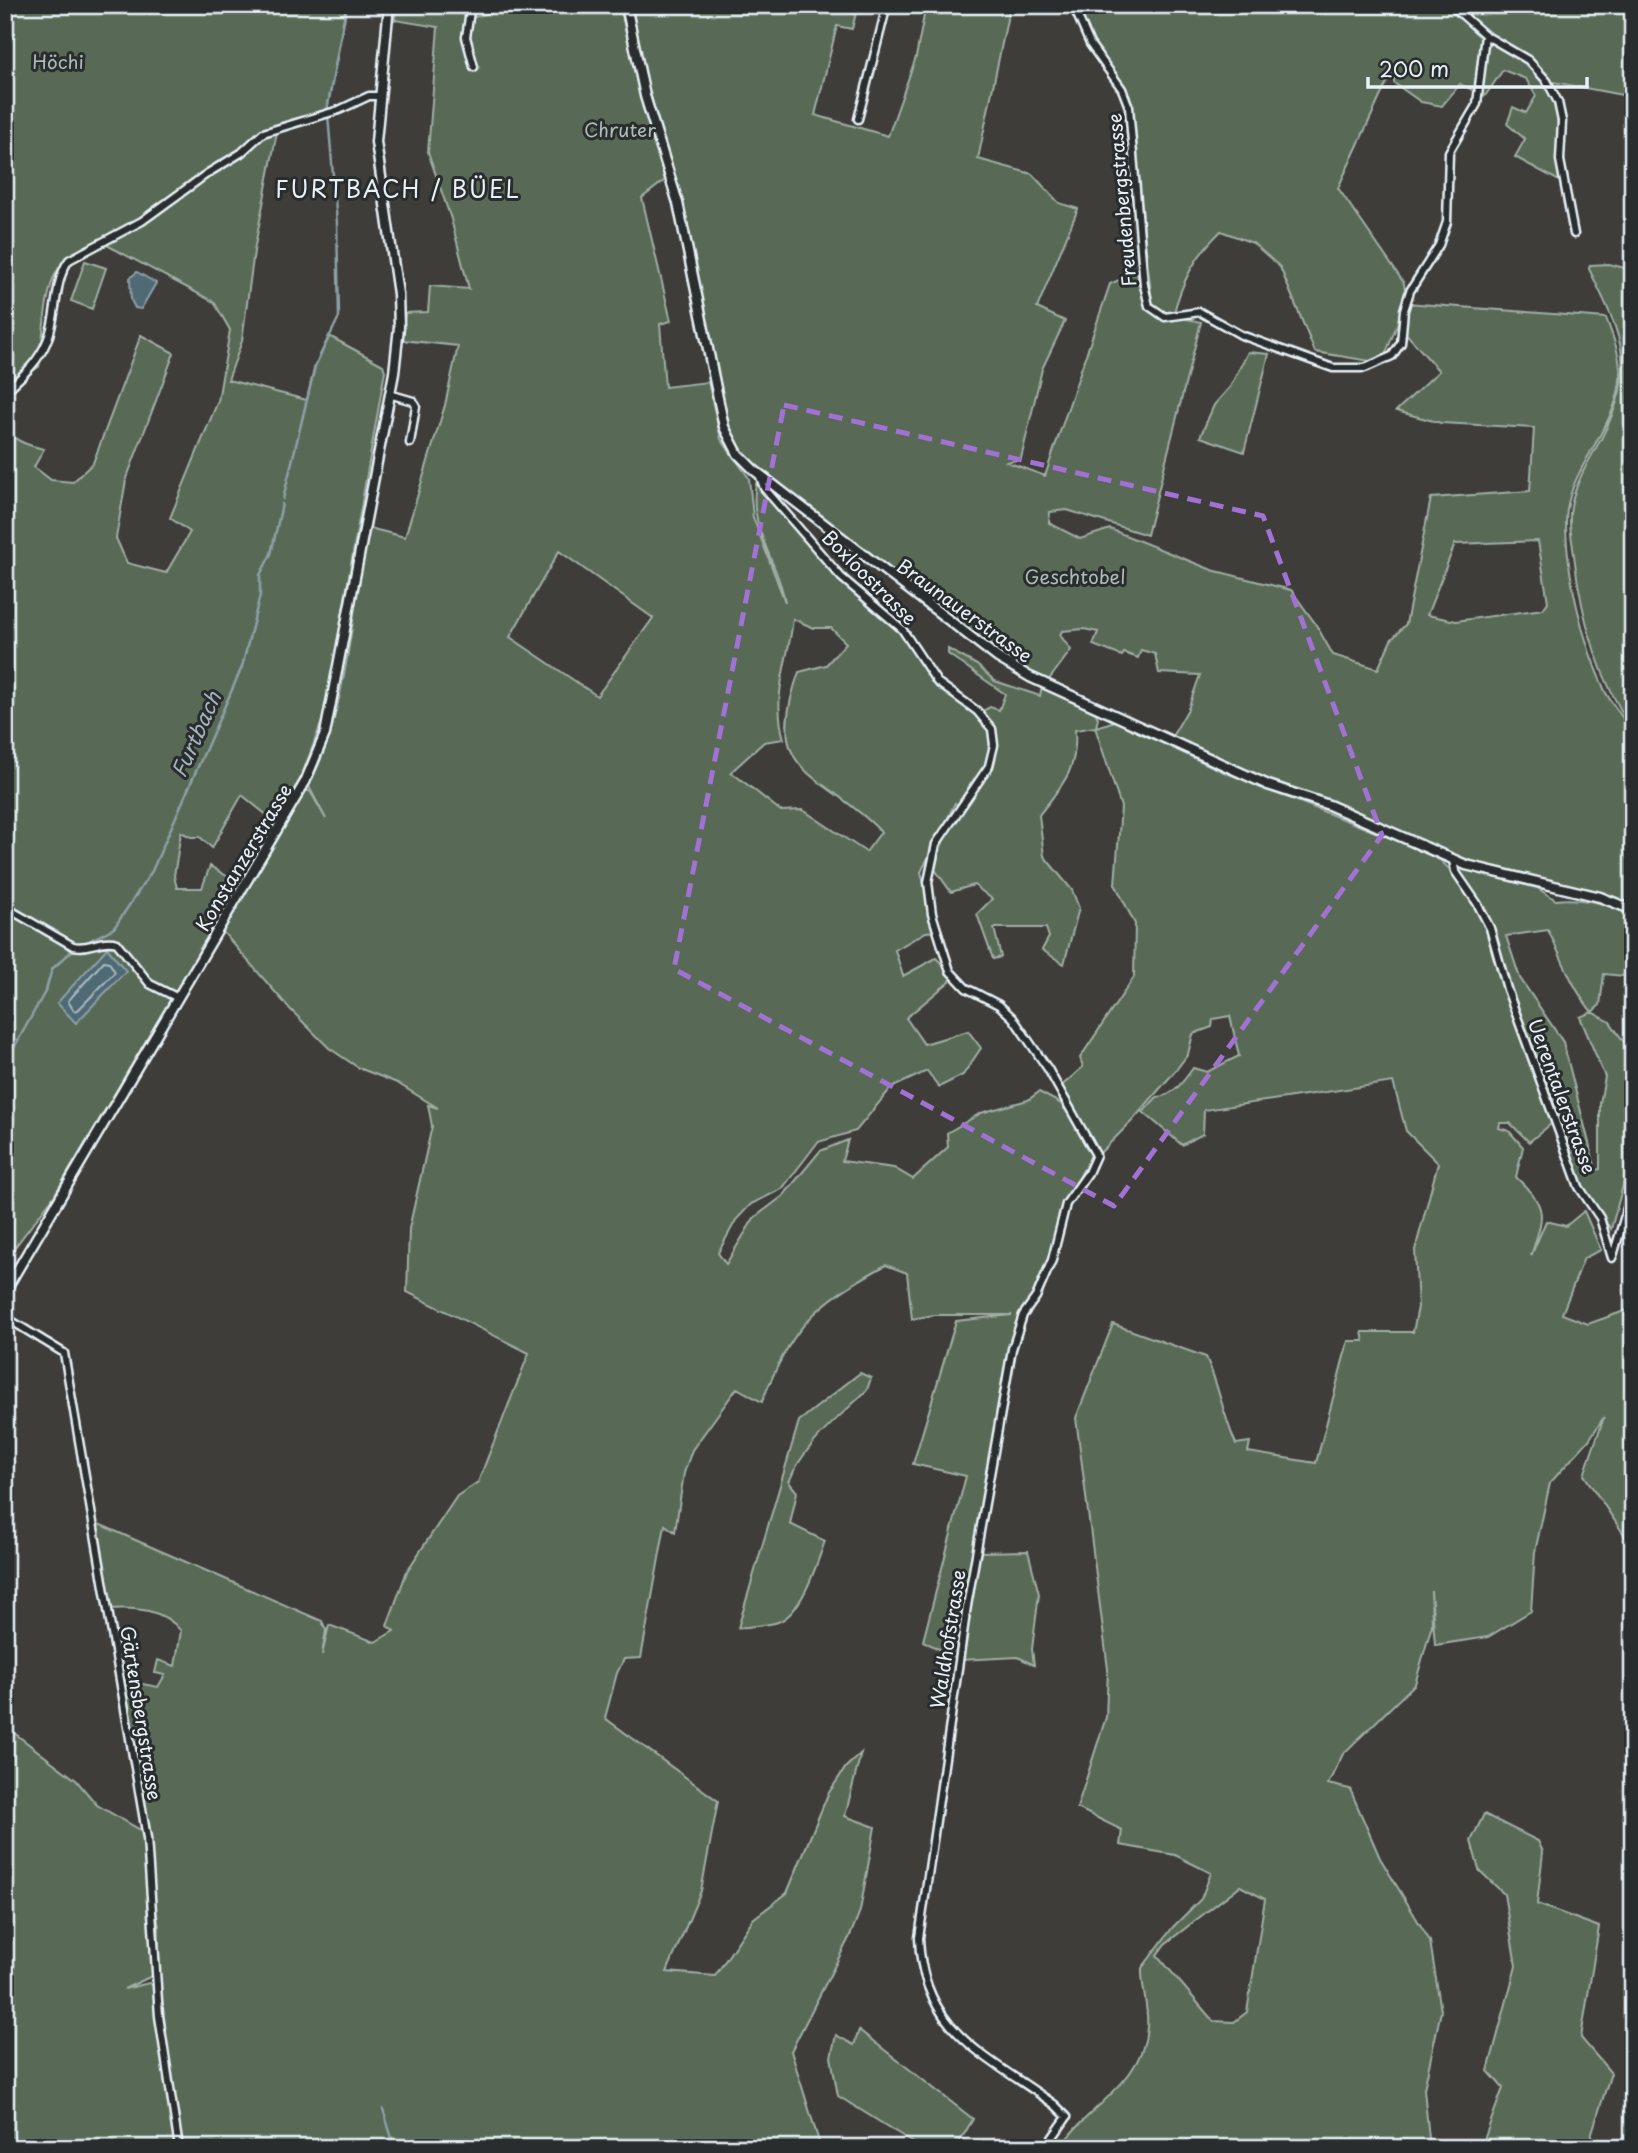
<svg xmlns="http://www.w3.org/2000/svg" width="1638" height="2153" font-family="'Playpen Sans',sans-serif">
	<style>
		.green { fill: #596a54; stroke: #a0aea6; stroke-width: 2; fill-rule: evenodd }
		.water { fill: #506a75; stroke: #8da0a9; stroke-width: 2 }
		.lines { fill: none; stroke-linecap: round; stroke-linejoin: round }
		.shore { stroke: #abbbc4; stroke-width: 2 }
		.stream { stroke: #8da0a9; stroke-width: 2.5 }
		.street-casing { stroke: #e8f1f8; stroke-width: 11 }
		.secondary-casing { stroke: #e8f1f8; stroke-width: 13 }
		.street { stroke: #2a2d2e; stroke-width: 6 }
		.secondary { stroke: #2a2d2e; stroke-width: 8 }
		.marked { fill: none; stroke: #a171d3; stroke-width: 5; stroke-dasharray: 14 9; stroke-linejoin: round }
		.labels { text-anchor: middle; dominant-baseline: central; stroke-width: 6; stroke-linejoin: round; paint-order: stroke }
		.park-label { font-size: 19px; fill: #afbbb6; stroke: #2a2d2e }
		.street-label { font-size: 19px; fill: #e8f1f8; stroke: #2a2d2e }
		.water-label { font-size: 21px; font-style: italic; fill: #a4b4bd; stroke: #2a2d2e }
		.quarter-label { font-size: 23px; letter-spacing: 2px; fill: #e8f1f8; stroke: #2a2d2e }
	</style>
	<rect width="100%" height="100%" fill="#3e3d39"/>
	<filter id="ink" filterUnits="userSpaceOnUse"><feTurbulence type="fractalNoise" baseFrequency=".0143" numOctaves="2"/><feDisplacementMap in="SourceGraphic" scale="14" xChannelSelector="R" yChannelSelector="G"/><feConvolveMatrix kernelMatrix="1 2 1 2 8 2 1 2 1" color-interpolation-filters="sRGB"/></filter>
	<g filter="url(#ink)">
		<!-- green -->
		<path class="green" d="M 5,5 L 346,5 L 327,110 L 279,127 L 276,137 L 254,251 L 242,341 L 228,380 L 307,400 L 315,366 L 329,336 L 383,365 L 385,371 L 325,713 L 301,778 L 274,821 L 242,795 L 212,848 L 200,837 L 191,837 L 181,832 L 174,876 L 177,888 L 202,888 L 210,866 L 238,883 L 235,891 L 54,1196 L 5,1260 L 5,421 C 11,442 25,444 44,449 L 34,467 L 51,480 L 73,482 L 93,463 L 141,335 L 174,353 L 126,480 L 116,538 L 127,563 L 166,573 L 190,532 L 170,518 L 218,401 L 230,330 L 214,302 L 103,243 C 89,250 66,257 57,271 C 44,293 43,342 39,367 L 5,388 Z
			M 396,5 L 442,5 L 472,18 L 513,5 L 619,5 L 665,180 L 642,198 L 671,321 L 660,324 L 665,387 L 708,382 L 721,439 L 749,478 L 753,517 L 785,602 C 779,564 747,526 756,484 L 830,569 L 897,627 L 935,684 L 977,714 L 990,707 L 999,710 L 1005,694 L 948,654 L 948,649 L 977,665 L 995,681 L 1040,696 L 1042,686 L 1094,710 L 1098,718 L 1096,727 L 1115,721 L 1224,772 L 1403,843 L 1440,860 L 1463,882 L 1457,871 L 1459,867 L 1537,888 L 1556,900 C 1580,897 1611,904 1633,915 L 1633,991 L 1624,976 L 1604,974 L 1600,1005 L 1592,1012 L 1610,1022 L 1633,1055 L 1633,1149 L 1611,1229 L 1579,1187 L 1561,1119 L 1498,955 L 1556,1120 L 1529,1142 L 1510,1123 L 1500,1123 L 1499,1128 L 1509,1131 L 1523,1147 L 1516,1177 C 1549,1209 1544,1214 1531,1256 L 1546,1221 L 1566,1226 L 1584,1211 L 1601,1250 L 1584,1258 L 1562,1314 L 1588,1324 L 1633,1308 L 1633,1538 L 1627,1539 L 1584,1475 L 1604,1417 L 1589,1440 L 1550,1483 L 1535,1552 L 1531,1611 L 1488,1637 L 1435,1645 L 1431,1591 L 1432,1625 L 1415,1684 L 1343,1754 L 1328,1784 L 1350,1789 L 1380,1858 L 1430,1941 L 1441,2011 L 1424,2089 L 1430,2148 L 1060,2148 C 1088,2105 1143,2084 1147,2027 C 1149,2008 1141,1987 1142,1968 L 1173,1927 L 1201,1899 L 1211,1873 L 1175,1855 L 1120,1845 L 1122,1830 L 1077,1808 L 1106,1717 L 1108,1669 L 1076,1418 L 1113,1324 L 1206,1357 C 1219,1386 1223,1415 1236,1444 L 1250,1442 L 1248,1452 L 1316,1463 L 1348,1341 L 1364,1341 L 1362,1332 L 1413,1332 L 1418,1307 L 1415,1250 L 1438,1163 L 1406,1131 L 1393,1082 L 1204,1110 L 1203,1134 L 1182,1145 L 1143,1112 L 1157,1097 C 1173,1096 1184,1081 1193,1068 L 1207,1072 L 1239,1056 L 1230,1016 L 1213,1019 L 1212,1027 L 1193,1034 L 1188,1054 L 1176,1070 L 1132,1121 L 1083,1170 L 1066,1204 L 1052,1260 L 1023,1315 L 991,1478 L 969,1610 L 980,1552 L 1028,1551 L 1039,1594 L 1032,1649 L 1034,1665 L 1018,1657 L 960,1660 L 923,1641 L 966,1476 L 913,1464 L 956,1321 L 1012,1315 L 934,1315 L 912,1319 L 907,1273 L 886,1265 C 815,1304 792,1326 762,1402 L 737,1388 L 692,1450 L 684,1473 L 675,1532 L 665,1525 L 641,1658 L 624,1659 L 617,1673 L 605,1718 L 718,1801 L 701,1891 L 667,1972 L 715,1976 L 753,1919 L 787,1893 L 828,1794 L 846,1767 L 861,1753 L 845,1816 L 875,1827 L 860,1911 L 850,1936 L 791,2051 L 820,2145 L 817,2148 L 184,2148 L 179,2126 L 182,2148 L 5,2148 L 5,1726 L 76,1780 L 97,1805 L 142,1831 L 152,1884 L 154,1975 L 124,1989 L 149,1983 L 158,1989 L 166,2036 L 158,1961 L 159,1928 L 121,1680 L 158,1687 L 165,1675 L 155,1673 L 158,1660 L 175,1666 L 181,1631 C 164,1609 135,1607 109,1609 L 94,1522 L 322,1621 L 326,1630 L 322,1655 L 329,1625 L 375,1642 L 394,1631 L 387,1626 L 407,1571 L 457,1496 L 478,1482 L 529,1353 L 407,1292 L 409,1229 L 432,1126 L 428,1105 L 438,1108 L 397,1083 L 359,1068 L 329,1048 L 289,1008 L 222,931 L 304,791 L 310,791 L 326,819 L 308,785 C 344,727 356,597 365,527 L 405,537 L 445,405 L 458,346 L 402,340 L 405,313 L 428,312 L 430,286 L 469,289 L 451,219 L 428,152 L 438,27 L 395,20 ZM 559,551 L 653,618 L 597,696 L 510,637 ZM 793,619 L 814,628 L 831,628 L 846,643 L 826,665 L 799,672 C 761,779 821,769 881,832 L 866,852 L 803,810 L 781,811 L 731,772 L 764,742 L 784,739 C 771,694 789,660 793,619 ZM 1095,727 L 1121,807 L 1115,884 L 1135,924 L 1134,977 L 1080,1058 L 1083,1067 L 1058,1089 L 1090,1143 L 1060,1103 L 1039,1092 L 1028,1100 L 981,1113 L 947,1133 L 948,1147 L 913,1179 L 894,1168 L 842,1161 L 848,1140 L 820,1151 L 783,1196 L 754,1218 L 726,1264 L 718,1253 L 736,1220 L 751,1204 L 782,1189 L 818,1142 L 856,1131 L 891,1088 L 927,1071 L 939,1087 L 963,1075 L 981,1048 L 968,1031 L 924,1044 L 906,1018 L 955,977 L 936,958 L 903,976 L 895,950 L 926,932 L 937,931 L 921,872 L 955,803 L 957,805 L 974,779 L 979,785 L 948,828 L 934,868 L 951,892 L 974,885 L 992,899 L 977,914 L 993,959 L 1001,957 L 994,928 L 1046,928 L 1049,937 L 1042,950 L 1064,964 L 1079,908 L 1072,890 L 1044,856 L 1039,815 C 1062,785 1078,771 1075,730 ZM 1548,930 C 1562,958 1572,988 1592,1012 L 1580,1017 L 1605,1077 L 1600,1103 L 1600,1169 L 1596,1170 L 1563,1042 L 1520,978 L 1506,936 ZM 1240,1886 L 1265,1899 L 1247,2012 L 1234,2022 L 1213,2021 L 1157,1955 L 1165,1944 Z
			M 625,5 L 858,5 L 852,29 L 837,26 L 815,115 L 888,136 L 916,57 L 926,5 L 1010,5 L 978,159 L 1032,174 L 1059,203 L 1078,209 L 1037,308 L 1065,321 L 1042,369 L 1021,459 L 1007,462 L 1045,476 L 1110,284 L 1137,272 L 1139,286 L 1153,309 L 1129,107 L 1094,50 L 1074,5 L 1633,5 L 1633,97 L 1548,81 L 1562,121 L 1563,183 L 1515,157 L 1525,139 L 1507,124 L 1513,107 L 1526,113 L 1536,96 L 1526,79 L 1503,70 L 1485,96 L 1460,84 L 1442,106 L 1421,102 L 1394,83 L 1394,67 L 1338,188 L 1404,283 L 1406,303 L 1606,318 C 1612,334 1619,351 1620,369 C 1624,424 1566,466 1566,522 C 1566,573 1583,644 1605,691 C 1612,706 1628,721 1633,737 C 1638,753 1633,802 1633,821 L 1627,832 L 1633,847 L 1633,901 L 1628,902 L 1602,892 L 1480,866 L 1170,740 L 1188,709 L 1200,675 L 1159,673 L 1155,654 L 1141,650 L 1138,658 L 1124,653 L 1122,656 L 1093,645 L 1098,632 L 1084,629 L 1062,631 L 1060,635 L 1071,650 L 1048,681 L 1000,655 L 749,461 L 733,439 L 727,423 L 682,206 ZM 1221,231 L 1253,243 L 1280,267 L 1315,352 L 1382,363 L 1404,307 L 1402,329 L 1439,371 L 1396,411 L 1441,423 L 1534,428 L 1530,491 L 1431,498 L 1406,624 L 1391,640 L 1378,669 L 1333,655 L 1315,623 L 1291,590 L 1212,570 L 1110,529 L 1080,539 L 1049,523 L 1050,512 L 1067,510 L 1147,535 L 1201,322 L 1173,316 C 1182,281 1195,256 1221,231 ZM 1538,541 L 1548,602 L 1543,609 L 1456,621 L 1427,615 L 1455,544 Z
			M 85,261 L 106,268 L 92,309 L 71,301 Z
			M 1609,264 L 1633,270 L 1633,730 C 1598,678 1581,616 1574,555 C 1572,539 1568,523 1571,507 C 1575,483 1589,460 1601,439 C 1638,368 1623,338 1589,269 L 1590,265 Z
			M 1248,352 L 1269,354 L 1244,452 L 1200,437 L 1214,405 L 1230,387 Z
			M 860,1373 L 871,1378 L 867,1390 C 840,1417 803,1445 789,1482 L 797,1492 L 790,1524 L 825,1541 C 817,1563 802,1614 778,1622 C 766,1626 751,1626 738,1628 L 799,1421 Z
			M 1484,1814 L 1538,1841 L 1543,1852 L 1537,1904 L 1599,1927 L 1581,2038 L 1611,2073 L 1587,2148 L 1481,2148 L 1503,2088 L 1488,2071 L 1516,1966 L 1504,1894 L 1479,1870 L 1471,1841 Z
			M 859,2030 L 973,2119 L 956,2148 L 922,2148 L 838,2096 L 831,2057 L 836,2035 L 854,2045 Z"/>
		<!-- water -->
		<path class="water" d="M 137,272 L 156,283 L 141,309 L 135,308 L 131,300 L 130,278 Z
			M 107,948 L 126,971 L 76,1023 L 57,1003 Z"/>
		<g class="lines">
			<!-- shore -->
			<path class="shore" d="M 104,961 L 109,962 L 115,972 L 78,1010 L 74,1011 L 68,1001 Z"/>
			<!-- stream -->
			<path class="stream" d="M 327,110 L 347,5
				M 283,499 L 315,366 L 339,317 L 337,223 L 328,115
				M 83,944 L 114,928 L 152,871 L 242,667 L 260,595 L 260,575 L 271,554 L 282,504
				M 5,1064 L 46,990 L 52,969 L 73,950
				M 383,2109 L 395,2148"/>
			<!-- street casing -->
			<g class="street-casing">
				<path id="street" d="M 471,5 L 466,37 L 474,67
					M 1073,5 L 1090,44 L 1122,89 L 1129,107 L 1144,285 L 1149,306 L 1165,317 L 1200,312 L 1241,335 L 1333,368 L 1365,368 L 1392,356 L 1401,343 L 1404,310 L 1410,291 L 1439,245 L 1447,222 L 1449,152 L 1477,104 L 1485,35
					M 1451,5 L 1485,35 L 1528,60 L 1547,81 L 1558,102 L 1562,121 L 1560,160 L 1574,234
					M 858,119 L 887,5
					M 5,392 C 22,376 38,363 47,341 C 58,316 53,282 69,260 L 142,221 L 208,173 L 241,153 L 263,133 L 339,110 L 369,96 L 378,96
					M 389,394 L 413,401 L 416,406 L 410,443
					M 759,474 L 764,488 L 841,577 L 902,629 L 937,682 L 977,711 L 992,729 L 994,745 L 989,766 L 936,844 L 928,882 L 932,914 L 950,971 L 966,988 L 999,1005 L 1013,1018 L 1048,1069 L 1096,1155 L 1088,1173 L 1066,1204 L 1052,1260 L 1036,1297 L 1023,1315 L 1012,1349 L 967,1606 L 919,1938 C 922,2032 988,2056 1055,2105 L 1067,2117 L 1045,2148
					M 1453,860 L 1455,871 L 1477,903 L 1490,928 L 1507,989 L 1579,1187 L 1600,1218 L 1612,1258
					M 5,907 L 73,946 C 89,950 101,938 117,943 L 150,984 L 178,998
					M 1613,1256 L 1628,1205 L 1633,1170
					M 5,1317 L 64,1353 L 147,1838 L 159,2016 L 179,2148"/>
			</g>
			<!-- secondary casing -->
			<g class="secondary-casing">
				<path id="secondary" d="M 626,5 L 645,96 L 678,203 L 724,427 L 738,454 L 754,470 L 998,658 L 1030,677 L 1268,785 L 1329,805 L 1466,865 L 1600,897 L 1633,910
					M 5,1291 L 305,782 L 325,734 L 394,373 L 399,327 L 398,294 L 376,142 L 389,5"/>
			</g>
			<!-- street -->
			<use href="#street" class="street"/>
			<!-- secondary -->
			<use href="#secondary" class="secondary"/>
		</g>
	</g>
	<!-- marked area -->
	<path class="marked" d="M 784,405 L 1263,516 L 1382,835 L 1114,1206 L 674,969 Z"/>
	<g class="labels">
		<!-- park labels -->
		<g class="park-label">
			<text x="58" y="61">Höchi</text>
			<text x="620" y="129">Chruter</text>
			<text x="1075" y="576">Geschtobel</text>
		</g>
		<!-- street labels -->
		<g class="street-label">
			<text transform="translate(1121 200) rotate(-95)">Freudenbergstrasse</text>
			<text transform="translate(870 577) rotate(45)">Boxloostrasse</text>
			<text transform="translate(965 610) rotate(36)">Braunauerstrasse</text>
			<text transform="translate(243 857) rotate(-59)">Konstanzerstrasse</text>
			<text transform="translate(1563 1096) rotate(70)">Uerentalerstrasse</text>
			<text transform="translate(947 1639) rotate(-81)">Waldhofstrasse</text>
			<text transform="translate(142 1713) rotate(81)">Gärtensbergstrasse</text>
		</g>
		<!-- water labels -->
		<g class="water-label">
			<text transform="translate(195 734) rotate(-66)">Furtbach</text>
		</g>
		<!-- quarter labels -->
		<g class="quarter-label">
			<text x="398" y="188">FURTBACH / BÜEL</text>
		</g>
	</g>
	<!-- margin -->
	<rect width="1638" height="2153" fill="none" stroke="#2a2d2e" stroke-width="28"/>
	<rect x="14" y="14" width="1610" height="2125" fill="none" stroke="#e8f1f8" stroke-width="2.5" filter="url(#ink)"/>
	<!-- scale -->
	<path d="M1368 77v10h219v-10" fill="none" stroke="#e8f1f8" stroke-width="3.5"/>
	<text x="1379" y="77" font-size="21" fill="#e8f1f8" stroke="#2a2d2e" stroke-width="5" paint-order="stroke">200 m</text>
</svg>
